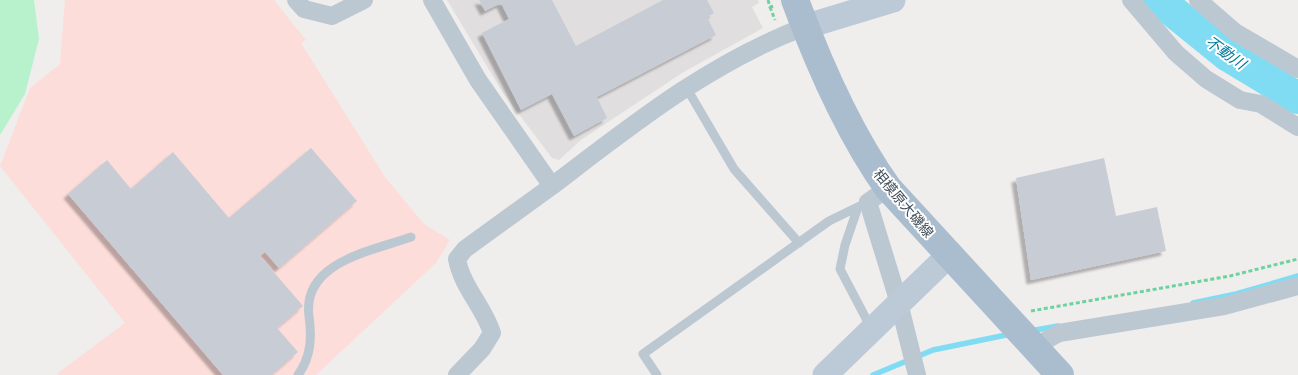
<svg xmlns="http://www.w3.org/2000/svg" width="1298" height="375" font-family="'Exo 2','Noto Sans JP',sans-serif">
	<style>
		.education { fill: #e1dedf }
		.medical { fill: #fdddda }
		.green { fill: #b7f2cd }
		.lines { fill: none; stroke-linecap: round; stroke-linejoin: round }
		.stream { stroke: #80dcf3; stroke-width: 5.5 }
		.river { stroke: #80dcf3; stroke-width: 32 }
		.building { fill: #c8ccd4; filter: url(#shadow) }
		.path { stroke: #6cd39f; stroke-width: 3; stroke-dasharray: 4 2.5; stroke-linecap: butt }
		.lane { stroke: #bcc8d1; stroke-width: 9 }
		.street { stroke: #bcc8d1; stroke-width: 18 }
		.secondary { stroke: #bcc9d6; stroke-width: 25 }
		.primary { stroke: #aabdcf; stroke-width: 28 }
		.labels { text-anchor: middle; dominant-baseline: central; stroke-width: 4; stroke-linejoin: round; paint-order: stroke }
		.street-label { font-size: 14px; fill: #44515c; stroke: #fff }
		.water-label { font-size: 15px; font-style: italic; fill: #037c9b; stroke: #fff }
	</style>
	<defs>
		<filter id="shadow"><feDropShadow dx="-4.5" dy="4.5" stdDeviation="1" flood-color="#0004"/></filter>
	</defs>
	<rect width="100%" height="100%" fill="#f0eded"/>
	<!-- education -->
	<path class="education" d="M 447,0 L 758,0 L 759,3 L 752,7 L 763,28 L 682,73 L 581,140 L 559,160 L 552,158 L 503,93 Z"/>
	<!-- medical -->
	<path class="medical" d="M 65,0 L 274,0 L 306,40 L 301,43 L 385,177 L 424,224 L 450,240 L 436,263 L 316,375 L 58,375 L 59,372 L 125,323 L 0,166 L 30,88 L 60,64 Z"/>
	<!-- green -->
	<path class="green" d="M 0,0 L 34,0 L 39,39 L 25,94 L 0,135 Z"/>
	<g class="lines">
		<!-- stream -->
		<path class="stream" d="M 1193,303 L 1236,294 L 1298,276
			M 1030,331 L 1058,326
			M 873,375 L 933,350 L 1011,334"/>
		<!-- river -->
		<path class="river" d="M 1159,0 L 1227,55 L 1298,98"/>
	</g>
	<!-- building -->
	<path class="building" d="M 479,0 L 552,0 L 576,46 L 663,0 L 707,0 L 714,13 L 707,17 L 716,35 L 597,97 L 607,118 L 574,136 L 552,94 L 521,110 L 482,33 L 509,19 L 501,3 L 485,11 Z
		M 311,148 L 357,201 L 279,268 L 265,252 L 260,256 L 303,306 L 277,328 L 298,352 L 271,375 L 223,375 L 68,194 L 107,160 L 131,189 L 173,152 L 229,218 Z
		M 1104,158 L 1116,216 L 1157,207 L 1166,251 L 1031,280 L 1016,178 Z"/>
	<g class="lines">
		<!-- path -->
		<path class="path" d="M 768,0 L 770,7 L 774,6
			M 770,7 L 775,20
			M 1031,311 L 1230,276 L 1298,259"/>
		<!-- lane -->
		<path class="lane" d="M 686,87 L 734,169 L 799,243
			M 858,207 L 845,245 L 840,269 L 871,328
			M 298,375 C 311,357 312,338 309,316 C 302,262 372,251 411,237
			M 657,375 L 643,354 L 829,221 L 868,202"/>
		<!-- street -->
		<path class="street" d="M 296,0 L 304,9 L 332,16 L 364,0
			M 432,0 L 478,80 L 552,186
			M 1131,0 L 1176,53 L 1206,79 L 1240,100 L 1261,104 L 1298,127
			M 1198,0 L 1235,32 L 1298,69
			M 888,188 L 868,202 L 899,303 L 917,375
			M 1034,347 L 1059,333 L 1224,306 L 1298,286
			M 457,375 L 482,349 L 492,333 C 484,307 462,287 457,259 L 465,249 C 494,228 523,207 552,186 C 632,125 709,63 804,27"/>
		<!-- secondary -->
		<path class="secondary" d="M 804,27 L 893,0
			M 825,375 L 949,255"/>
		<!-- primary -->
		<path class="primary" d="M 795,0 C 819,65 848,132 888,188 L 1060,375"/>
	</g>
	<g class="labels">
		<!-- street labels -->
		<g class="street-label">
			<text transform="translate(904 203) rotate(50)">相模原大磯線</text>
		</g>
		<!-- water labels -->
		<g class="water-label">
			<text transform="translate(1226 52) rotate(35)">不動川</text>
		</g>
	</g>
</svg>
